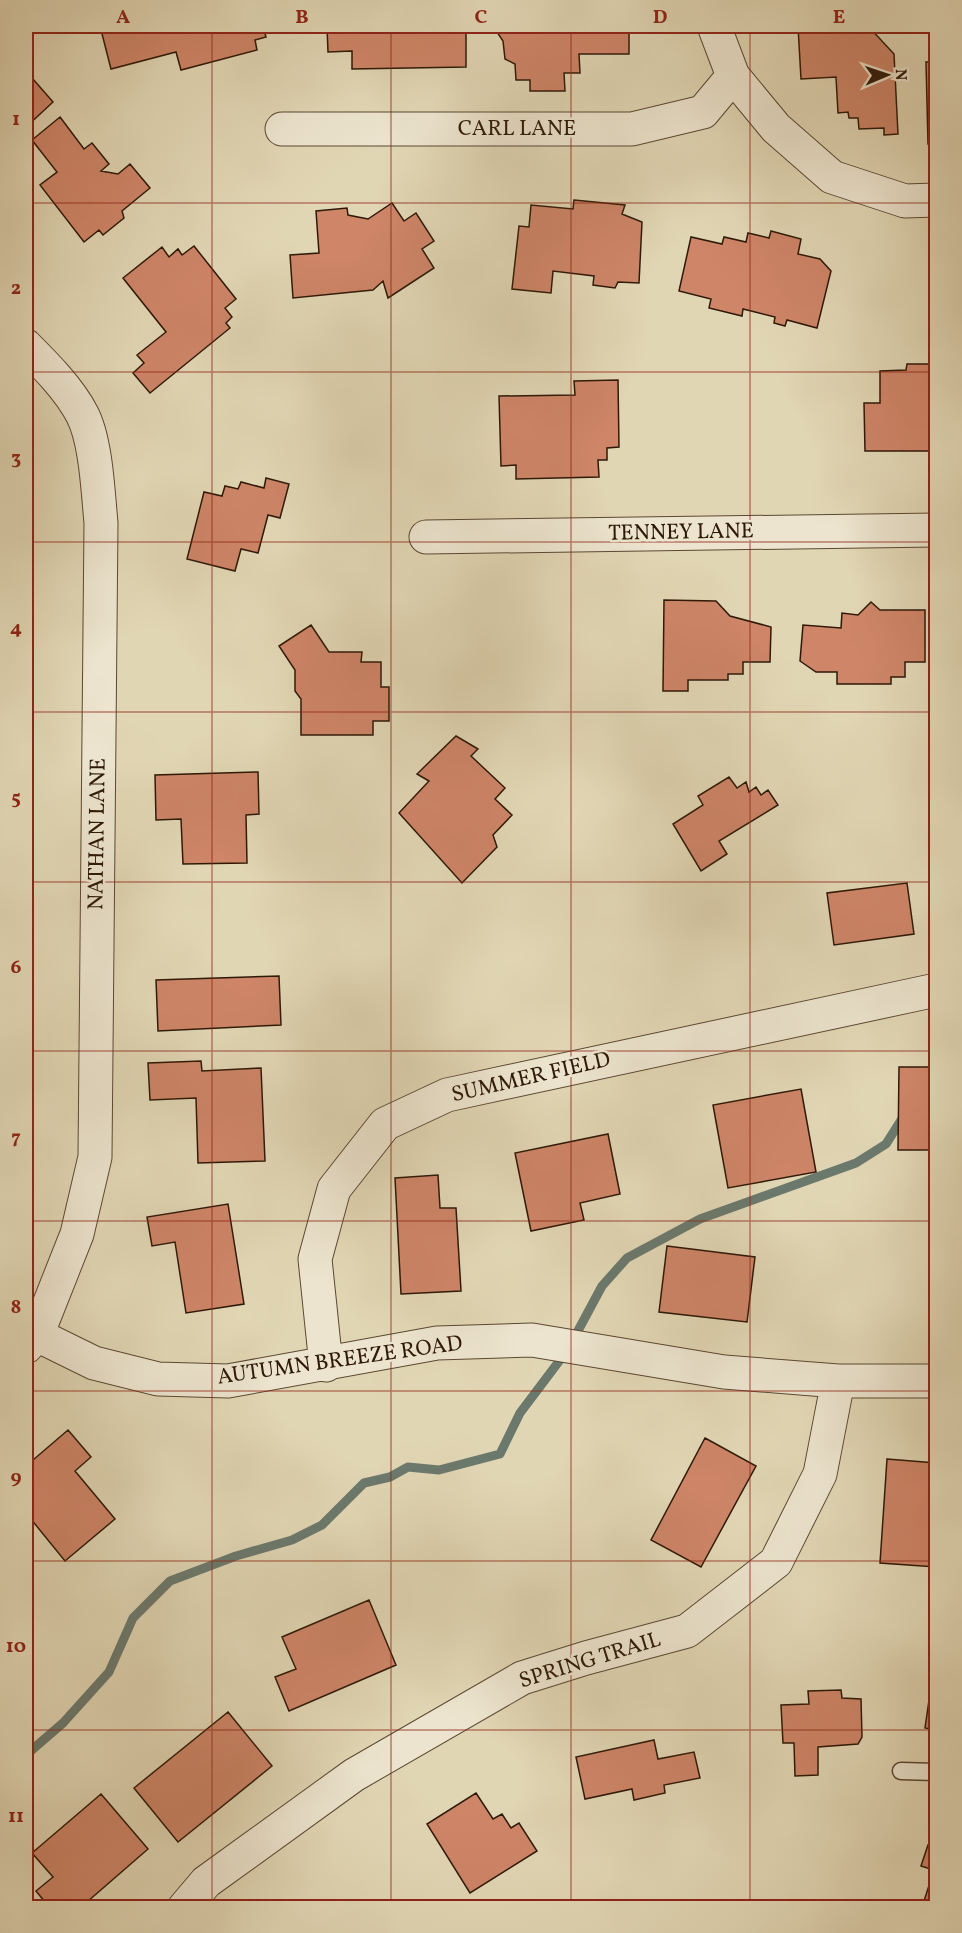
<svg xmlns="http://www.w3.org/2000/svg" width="962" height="1933" font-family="Vollkorn,serif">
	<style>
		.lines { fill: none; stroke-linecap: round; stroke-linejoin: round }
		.stream { stroke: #6b796d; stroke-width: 9 }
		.building { fill: #ce8568; stroke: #2e1907; stroke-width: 1.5 }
		.lane-casing { stroke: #5b4832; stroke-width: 19 }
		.street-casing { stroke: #5b4832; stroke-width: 35 }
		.lane { stroke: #ece4ce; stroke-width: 16 }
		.street { stroke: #ece4ce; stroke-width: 33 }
		.grid { fill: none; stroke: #8f2418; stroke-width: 1.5; stroke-opacity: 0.55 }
		.labels { text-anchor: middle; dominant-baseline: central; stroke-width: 5; stroke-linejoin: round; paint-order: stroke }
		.street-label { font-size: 22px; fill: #2e1907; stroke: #ece4ce }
		.neatline { fill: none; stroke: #8f2418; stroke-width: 2 }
		.grid-label { font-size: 20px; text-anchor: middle; font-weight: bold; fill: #8f2418 }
	</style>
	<rect width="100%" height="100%" fill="#e1d6b4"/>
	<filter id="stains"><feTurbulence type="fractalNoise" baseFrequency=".00333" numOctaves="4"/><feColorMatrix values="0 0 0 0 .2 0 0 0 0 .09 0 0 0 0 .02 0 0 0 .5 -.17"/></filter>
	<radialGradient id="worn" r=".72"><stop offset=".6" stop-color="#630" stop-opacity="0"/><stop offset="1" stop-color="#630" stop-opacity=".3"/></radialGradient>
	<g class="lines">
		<!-- stream -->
		<path class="stream" d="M 573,1340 L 602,1286 L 627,1258 L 700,1219 L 856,1163 L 886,1144 L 905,1114
			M 26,1755 L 63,1723 L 109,1672 L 133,1618 L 170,1581 L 236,1556 L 292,1540 L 322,1525 L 364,1483 L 390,1477 L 408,1467 L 439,1470 L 500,1454 L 520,1413 L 566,1352"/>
	</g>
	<!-- building -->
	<path class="building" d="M 100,26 L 263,26 L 266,37 L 255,40 L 257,50 L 181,70 L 176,52 L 111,69 Z
		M 318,26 L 466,26 L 466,67 L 352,69 L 352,51 L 328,52 L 327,27 Z
		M 493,26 L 629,26 L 629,54 L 579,54 L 580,73 L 564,73 L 565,91 L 530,91 L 530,80 L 516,80 L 515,64 L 505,59 L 503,41 Z
		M 798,26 L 868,26 L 894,54 L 898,134 L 884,135 L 884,128 L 859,129 L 858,118 L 849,118 L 848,112 L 838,113 L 836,77 L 801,79 Z
		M 926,62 L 936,62 L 936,144 L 928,144 Z
		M 26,71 L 53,102 L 26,127 Z
		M 60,117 L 84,149 L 92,143 L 109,164 L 101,171 L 118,174 L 130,164 L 150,188 L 122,211 L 124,218 L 103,235 L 99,230 L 84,242 L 40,185 L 57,172 L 32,140 Z
		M 574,200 L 625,205 L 622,214 L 642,222 L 639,283 L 618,282 L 615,288 L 593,285 L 594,276 L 553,271 L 551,293 L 512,289 L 519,226 L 529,227 L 531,205 L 573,209 Z
		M 392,203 L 404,221 L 416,213 L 434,241 L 422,249 L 434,268 L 388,298 L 383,281 L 373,290 L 293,298 L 290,255 L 319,253 L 316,211 L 347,208 L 348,215 L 368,219 Z
		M 771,231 L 801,239 L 798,254 L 820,259 L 831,271 L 817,328 L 787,320 L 785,326 L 774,323 L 775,317 L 743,309 L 742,316 L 709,308 L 711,299 L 679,291 L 691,237 L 722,244 L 724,237 L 746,242 L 748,233 L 769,238 Z
		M 194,246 L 236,299 L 225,308 L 232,317 L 226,323 L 230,328 L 150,393 L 133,373 L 144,363 L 137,355 L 166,332 L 123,278 L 162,247 L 169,257 L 178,249 L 182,255 Z
		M 907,364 L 936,364 L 936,451 L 865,451 L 864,403 L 880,403 L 880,371 L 906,370 Z
		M 618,380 L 619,447 L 607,448 L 607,460 L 598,460 L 599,477 L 516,479 L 516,465 L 501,466 L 499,396 L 575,395 L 574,381 Z
		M 266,478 L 289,484 L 280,518 L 268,515 L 258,553 L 241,549 L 235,571 L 187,559 L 204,492 L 222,496 L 225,486 L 238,489 L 241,482 L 264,488 Z
		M 664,600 L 716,601 L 730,616 L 771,627 L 770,662 L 743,662 L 743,674 L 728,674 L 728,680 L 688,680 L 688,691 L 663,691 Z
		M 871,602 L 880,610 L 925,610 L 925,662 L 905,662 L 905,677 L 891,677 L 891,684 L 837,684 L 837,672 L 816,672 L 800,661 L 803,625 L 841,628 L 842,613 L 858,615 Z
		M 311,625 L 329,652 L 362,652 L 361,662 L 381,662 L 381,687 L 389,687 L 389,721 L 373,721 L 373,735 L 301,735 L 301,699 L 295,691 L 295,670 L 279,646 Z
		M 456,736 L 478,749 L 471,756 L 505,788 L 495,799 L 512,815 L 493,835 L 497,847 L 462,883 L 399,813 L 429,781 L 417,774 Z
		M 258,772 L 259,814 L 246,815 L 247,863 L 183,864 L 181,819 L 156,820 L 155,775 Z
		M 729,777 L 737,788 L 746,782 L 749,792 L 756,787 L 761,795 L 768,790 L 778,805 L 719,841 L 727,854 L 701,871 L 673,824 L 703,805 L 698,796 Z
		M 907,883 L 914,934 L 834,945 L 827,893 Z
		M 279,976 L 281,1025 L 158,1031 L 156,980 Z
		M 201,1061 L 202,1071 L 261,1068 L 265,1161 L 198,1163 L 196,1098 L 150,1100 L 148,1063 Z
		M 899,1067 L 936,1067 L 936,1150 L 898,1150 Z
		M 801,1089 L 816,1172 L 728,1188 L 713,1105 Z
		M 608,1134 L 620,1194 L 580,1203 L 584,1220 L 531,1231 L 515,1153 Z
		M 438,1175 L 440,1208 L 456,1208 L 461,1291 L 401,1294 L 395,1178 Z
		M 228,1204 L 244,1304 L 186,1313 L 175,1242 L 152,1246 L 147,1217 Z
		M 667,1246 L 755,1257 L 747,1322 L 659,1312 Z
		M 68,1430 L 91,1457 L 75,1471 L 115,1519 L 65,1561 L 26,1513 L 26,1466 Z
		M 705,1438 L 756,1466 L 701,1567 L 651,1540 Z
		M 887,1459 L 936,1463 L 936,1567 L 880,1563 Z
		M 369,1600 L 396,1665 L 289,1711 L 275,1677 L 296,1669 L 282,1637 Z
		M 936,1652 L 936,1730 L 925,1728 Z
		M 841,1690 L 842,1698 L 861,1699 L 862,1737 L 858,1744 L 818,1747 L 818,1775 L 795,1776 L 794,1743 L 783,1743 L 781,1705 L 809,1704 L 808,1691 Z
		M 228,1712 L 272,1766 L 178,1842 L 134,1788 Z
		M 654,1740 L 658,1759 L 694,1752 L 700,1778 L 664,1785 L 665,1793 L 634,1800 L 632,1789 L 585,1799 L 576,1757 Z
		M 476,1793 L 493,1819 L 502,1814 L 511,1828 L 519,1823 L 537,1851 L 470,1893 L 427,1824 Z
		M 101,1794 L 148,1849 L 80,1908 L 50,1908 L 36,1891 L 53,1877 L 32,1853 Z
		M 928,1845 L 936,1847 L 936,1908 L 923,1904 L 934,1870 L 921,1866 Z"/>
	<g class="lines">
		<!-- lane casing -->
		<g class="lane-casing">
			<path id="lane" d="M 901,1771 L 936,1772"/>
		</g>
		<!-- street casing -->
		<g class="street-casing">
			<path id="street" d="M 714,26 L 733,76 L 776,128 L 832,177 L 905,201 L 936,200
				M 282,129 L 632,129 L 703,112 L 733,76
				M 26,346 C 45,365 69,389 82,414 C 96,440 98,492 101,523 L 95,1157 L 77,1234 L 37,1335 L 26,1347
				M 426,537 L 936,530
				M 37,1335 L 94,1363 L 158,1379 L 228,1381 L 437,1343 L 532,1340 L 724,1372 L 838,1381 L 936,1381
				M 326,1365 L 315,1259 L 334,1189 L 385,1124 L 447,1095 L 936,990
				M 184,1908 L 206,1882 L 354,1775 L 522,1678 L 586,1658 L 687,1631 L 776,1562 L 820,1474 L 838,1381"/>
		</g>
		<!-- lane -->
		<use href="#lane" class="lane"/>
		<!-- street -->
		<use href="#street" class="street"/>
	</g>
	<!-- grid -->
	<path class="grid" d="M 212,26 L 212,1908M 391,26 L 391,1908M 571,26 L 571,1908M 750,26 L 750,1908M 26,203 L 936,203M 26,372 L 936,372M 26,542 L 936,542M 26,712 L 936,712M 26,882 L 936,882M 26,1051 L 936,1051M 26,1221 L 936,1221M 26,1391 L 936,1391M 26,1561 L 936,1561M 26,1730 L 936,1730"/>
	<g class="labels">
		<!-- street labels -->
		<g class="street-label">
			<text x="517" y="129">CARL LANE</text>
			<text transform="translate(681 533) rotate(-1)">TENNEY LANE</text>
			<text transform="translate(98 834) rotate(-89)">NATHAN LANE</text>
			<text transform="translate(531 1078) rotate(-13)">SUMMER FIELD</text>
			<text transform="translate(340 1361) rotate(-8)">AUTUMN BREEZE ROAD</text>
			<text transform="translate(590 1661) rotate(-17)">SPRING TRAIL</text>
		</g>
	</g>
	<!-- margin -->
	<rect width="962" height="1933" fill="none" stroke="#e1d6b4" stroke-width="66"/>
	<!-- north arrow -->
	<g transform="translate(887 75) rotate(88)" stroke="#ece4ce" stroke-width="4.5" paint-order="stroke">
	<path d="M0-4.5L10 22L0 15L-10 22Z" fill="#2e1907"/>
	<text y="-9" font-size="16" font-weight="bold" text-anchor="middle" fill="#2e1907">N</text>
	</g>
	<rect x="33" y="33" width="896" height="1867" class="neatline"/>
	<g class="grid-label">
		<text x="123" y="23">A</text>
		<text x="302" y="23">B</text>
		<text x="481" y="23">C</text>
		<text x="660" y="23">D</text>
		<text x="839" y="23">E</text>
		<text x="16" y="125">1</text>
		<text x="16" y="294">2</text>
		<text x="16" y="464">3</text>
		<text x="16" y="634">4</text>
		<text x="16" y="804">5</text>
		<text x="16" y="973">6</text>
		<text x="16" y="1143">7</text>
		<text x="16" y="1313">8</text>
		<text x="16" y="1483">9</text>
		<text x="16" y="1652">10</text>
		<text x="16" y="1822">11</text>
	</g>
	<rect width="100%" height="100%" filter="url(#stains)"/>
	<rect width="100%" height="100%" fill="url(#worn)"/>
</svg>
